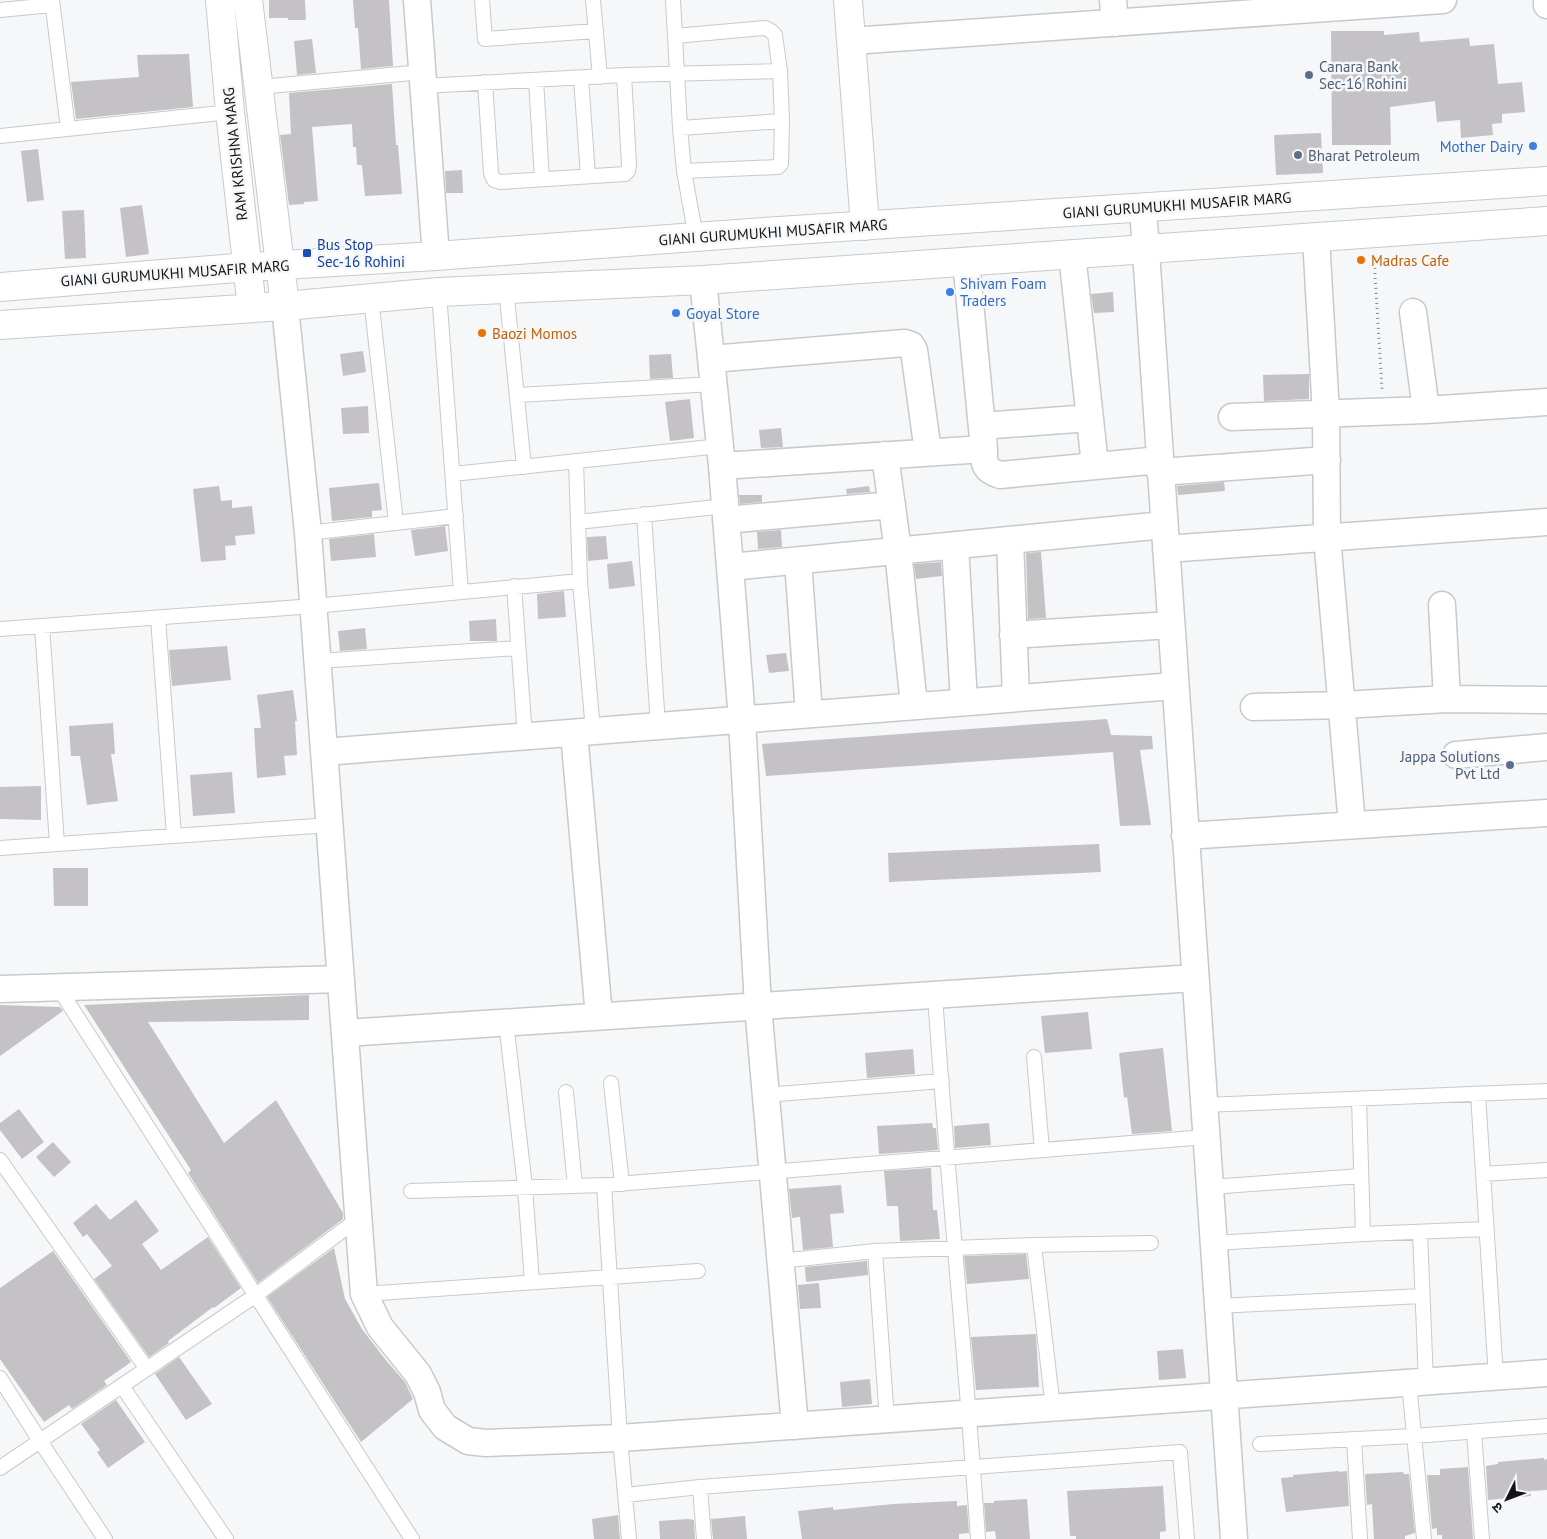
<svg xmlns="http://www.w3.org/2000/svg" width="1547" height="1539" font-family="'PT Sans','Noto Sans Devanagari',sans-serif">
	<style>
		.building { fill: #c4c2c4 }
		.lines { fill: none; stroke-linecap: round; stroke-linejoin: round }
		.service-casing { stroke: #c7cacb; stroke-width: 16 }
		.minor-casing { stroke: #c7cacb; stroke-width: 29 }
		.tertiary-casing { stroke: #c7cacb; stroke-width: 30 }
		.path { stroke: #858688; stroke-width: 3; stroke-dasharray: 1 4; stroke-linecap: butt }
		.service { stroke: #fff; stroke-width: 14 }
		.minor { stroke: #fff; stroke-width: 26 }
		.tertiary { stroke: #fff; stroke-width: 28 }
		.service-dot { fill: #5c6f8a; stroke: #f5f7f9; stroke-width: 2 }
		.shop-dot { fill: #3f7fe0; stroke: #f5f7f9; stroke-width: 2 }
		.transit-dot { fill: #1a4fb4; stroke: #f5f7f9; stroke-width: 2 }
		.food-dot { fill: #e8710a; stroke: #f5f7f9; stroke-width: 2 }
		.labels { text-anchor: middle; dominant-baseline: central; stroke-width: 5; stroke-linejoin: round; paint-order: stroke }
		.service-label { font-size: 15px; fill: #4e5e75; stroke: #f5f7f9; text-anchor: start }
		.shop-label { font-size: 15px; fill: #366cbe; stroke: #f5f7f9; text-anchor: start }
		.street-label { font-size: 15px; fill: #131415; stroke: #f5f7f9 }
		.transit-label { font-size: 15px; fill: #164399; stroke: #f5f7f9; text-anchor: start }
		.food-label { font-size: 15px; fill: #c56008; stroke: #f5f7f9; text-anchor: start }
	</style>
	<rect width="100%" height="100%" fill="#f5f7f9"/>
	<!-- building -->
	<path class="building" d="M 269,0 L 305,0 L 306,20 L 288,20 L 288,18 L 269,18 Z
		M 353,0 L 389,0 L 393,66 L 361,69 L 358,28 L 355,28 Z
		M 1331,31 L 1384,31 L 1384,35 L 1419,32 L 1420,42 L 1469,38 L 1470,46 L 1494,44 L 1498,84 L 1522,82 L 1525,112 L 1502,114 L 1502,123 L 1492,124 L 1493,135 L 1461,138 L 1460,120 L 1437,122 L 1435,101 L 1390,107 L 1391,145 L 1332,145 Z
		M 312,39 L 316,73 L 297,75 L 294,41 Z
		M 189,54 L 193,107 L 76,119 L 71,82 L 139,77 L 137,55 Z
		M 392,84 L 396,145 L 398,145 L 402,194 L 365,196 L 362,165 L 357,165 L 356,147 L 353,147 L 352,124 L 312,127 L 318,201 L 304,202 L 304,204 L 289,205 L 280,135 L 291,134 L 289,93 Z
		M 1321,133 L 1323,173 L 1276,175 L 1274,135 Z
		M 38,149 L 44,200 L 27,202 L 21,151 Z
		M 462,170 L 463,193 L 446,193 L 445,171 Z
		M 142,205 L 149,254 L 126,257 L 120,208 Z
		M 84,210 L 86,258 L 65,259 L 62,211 Z
		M 1113,292 L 1114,312 L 1094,313 L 1091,294 Z
		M 363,351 L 366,372 L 343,376 L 340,354 Z
		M 671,354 L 673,378 L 650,379 L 649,355 Z
		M 1309,374 L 1309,399 L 1264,401 L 1263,375 Z
		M 690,399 L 694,438 L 670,441 L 665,402 Z
		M 368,406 L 369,433 L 343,434 L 341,408 Z
		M 781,428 L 783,447 L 761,448 L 759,430 Z
		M 1224,482 L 1225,491 L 1178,495 L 1177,486 Z
		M 379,483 L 382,510 L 372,511 L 372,517 L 332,521 L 329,488 Z
		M 219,486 L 221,501 L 232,500 L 232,508 L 252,506 L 255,534 L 235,536 L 236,545 L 225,546 L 226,560 L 201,562 L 193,489 Z
		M 869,486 L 870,492 L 847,494 L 846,489 Z
		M 739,495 L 762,495 L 762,502 L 740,504 Z
		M 445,526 L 448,551 L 415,556 L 411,530 Z
		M 781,530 L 782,547 L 758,549 L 757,532 Z
		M 374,534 L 376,557 L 331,561 L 329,539 Z
		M 606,536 L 608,559 L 588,561 L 587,537 Z
		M 1041,552 L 1046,618 L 1028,619 L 1026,553 Z
		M 632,561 L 635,586 L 609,589 L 607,564 Z
		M 941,562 L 942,576 L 916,579 L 914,564 Z
		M 564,591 L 566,617 L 538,619 L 537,594 Z
		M 496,619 L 497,641 L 470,641 L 469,621 Z
		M 365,628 L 367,649 L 340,651 L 338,631 Z
		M 227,646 L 231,680 L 172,686 L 169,650 Z
		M 786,653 L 789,671 L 769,673 L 766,655 Z
		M 293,690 L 297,721 L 295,721 L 297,755 L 284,756 L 286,775 L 257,778 L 254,728 L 261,728 L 257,695 Z
		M 1107,719 L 1111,735 L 1152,736 L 1153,749 L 1140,750 L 1151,825 L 1120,826 L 1113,752 L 766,776 L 762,744 Z
		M 113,723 L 115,754 L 111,754 L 118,801 L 87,805 L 80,756 L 71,756 L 69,726 Z
		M 232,772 L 235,813 L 193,816 L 190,775 Z
		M 41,786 L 41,820 L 0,819 L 0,787 Z
		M 1099,844 L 1101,872 L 889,882 L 888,853 Z
		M 53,868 L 88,868 L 88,906 L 54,906 Z
		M 309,995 L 309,1020 L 148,1022 L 224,1143 L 276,1100 L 343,1213 L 343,1219 L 258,1283 L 188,1173 L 191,1170 L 84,1005 Z
		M 0,1005 L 60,1007 L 63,1011 L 0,1056 Z
		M 1088,1012 L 1092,1049 L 1045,1053 L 1041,1016 Z
		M 1163,1048 L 1172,1131 L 1132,1134 L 1127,1097 L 1124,1098 L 1119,1053 Z
		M 913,1049 L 915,1074 L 867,1078 L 865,1053 Z
		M 19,1109 L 44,1142 L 22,1159 L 0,1130 L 0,1123 Z
		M 932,1123 L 933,1128 L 936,1128 L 938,1150 L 879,1154 L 877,1126 Z
		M 989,1123 L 991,1145 L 955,1148 L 954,1126 Z
		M 53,1142 L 71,1162 L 54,1177 L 36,1157 Z
		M 931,1168 L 933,1210 L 937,1210 L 940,1239 L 900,1241 L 898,1206 L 887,1206 L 884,1171 Z
		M 841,1185 L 844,1213 L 830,1214 L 833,1247 L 803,1250 L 800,1217 L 792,1218 L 789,1189 Z
		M 136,1200 L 159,1231 L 142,1244 L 161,1270 L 208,1237 L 241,1288 L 214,1308 L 213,1307 L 168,1341 L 169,1343 L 149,1357 L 94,1279 L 112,1266 L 87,1234 L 83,1237 L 73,1223 L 96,1204 L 110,1220 Z
		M 334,1248 L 345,1299 L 362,1329 L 385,1359 L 405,1382 L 413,1399 L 361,1442 L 267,1297 Z
		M 53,1251 L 131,1362 L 104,1381 L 107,1385 L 72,1409 L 69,1405 L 44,1422 L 0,1359 L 0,1288 Z
		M 1026,1254 L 1029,1279 L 967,1284 L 964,1256 Z
		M 867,1261 L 868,1275 L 806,1282 L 805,1267 Z
		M 819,1283 L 821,1308 L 800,1309 L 798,1285 Z
		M 1036,1334 L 1039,1387 L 976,1390 L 971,1337 Z
		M 1183,1349 L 1186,1378 L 1159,1380 L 1157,1351 Z
		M 179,1357 L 212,1404 L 186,1420 L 155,1374 Z
		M 870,1379 L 872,1404 L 842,1407 L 840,1382 Z
		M 116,1400 L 145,1442 L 108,1468 L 97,1452 L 100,1450 L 81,1424 Z
		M 1544,1458 L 1544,1460 L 1547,1459 L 1547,1490 L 1530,1491 L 1531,1496 L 1488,1500 L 1486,1466 L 1498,1464 L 1498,1462 Z
		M 1468,1467 L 1473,1539 L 1442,1539 L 1442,1535 L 1437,1535 L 1437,1528 L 1432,1529 L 1427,1475 L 1440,1475 L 1440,1469 Z
		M 1339,1471 L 1339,1472 L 1347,1471 L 1349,1506 L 1286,1512 L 1281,1478 L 1293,1477 L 1293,1475 Z
		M 1403,1472 L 1404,1474 L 1409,1474 L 1415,1533 L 1405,1536 L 1405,1539 L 1374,1539 L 1372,1504 L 1367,1505 L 1365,1474 Z
		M 1163,1486 L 1166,1531 L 1160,1532 L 1160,1539 L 1076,1539 L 1076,1536 L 1070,1536 L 1067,1491 Z
		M 1027,1499 L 1030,1539 L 996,1539 L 995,1531 L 986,1532 L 984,1503 L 994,1503 L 994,1501 Z
		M 957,1501 L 957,1506 L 967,1505 L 969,1533 L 959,1534 L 959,1539 L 802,1539 L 798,1511 L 833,1507 L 833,1510 L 893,1504 Z
		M 618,1515 L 620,1539 L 594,1539 L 592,1519 Z
		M 745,1516 L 747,1539 L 713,1539 L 711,1519 Z
		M 688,1519 L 694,1520 L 695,1539 L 660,1539 L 659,1521 Z"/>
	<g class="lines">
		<!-- service casing -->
		<g class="service-casing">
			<path id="service" d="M 52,0 L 68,129
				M 482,0 L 485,39 L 596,31
				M 593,0 L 600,77
				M 673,0 L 680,128 L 684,171 L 696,238
				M 0,10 L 52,5
				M 675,36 L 765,28 L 771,31 L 775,35 L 780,71
				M 581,78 L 588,176
				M 536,80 L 542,179
				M 485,82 L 491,173 L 494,180 L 501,182 L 625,174 L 628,171 L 629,165 L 624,75
				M 423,86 L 624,75 L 780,71 L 782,121 L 781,164 L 778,167 L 684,171
				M 259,87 L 423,72
				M 680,128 L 782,121
				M 0,136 L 230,112
				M 506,288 L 524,467
				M 439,292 L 461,592
				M 371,298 L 396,523
				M 517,395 L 714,384
				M 576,462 L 580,581 L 593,731
				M 453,474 L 720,446
				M 644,514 L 658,726
				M 578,522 L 725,506
				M 308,533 L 456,516
				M 514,586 L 525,737
				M 158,618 L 174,836
				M 42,626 L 57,844
				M 0,629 L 314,606 L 580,581
				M 318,661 L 518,648
				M 0,848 L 330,825
				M 58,987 L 412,1539
				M 935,995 C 947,1176 966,1357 978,1539
				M 506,1022 L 525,1187 L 532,1282
				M 1034,1057 L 1042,1150
				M 611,1083 L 622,1184
				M 566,1092 L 575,1186
				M 1478,1094 L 1496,1377
				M 765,1095 L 942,1081
				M 1359,1099 L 1363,1234
				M 1204,1105 L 1547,1091
				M 0,1160 L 147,1369
				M 1483,1174 L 1547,1170
				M 604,1185 L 620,1438 L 629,1539
				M 1210,1187 L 1361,1176
				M 411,1191 L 604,1185 L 1206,1137
				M 1420,1232 L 1426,1382
				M 1214,1243 L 1363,1234 L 1486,1229
				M 1034,1245 L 1151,1243
				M 875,1251 L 887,1420
				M 780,1261 L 875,1251 L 1034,1245 L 1053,1408
				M 364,1294 L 698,1271
				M 1218,1306 L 1422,1296
				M 0,1378 L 40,1441 L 105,1539
				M 1409,1383 L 1424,1539
				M 122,1386 L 226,1539
				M 1474,1432 L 1482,1539
				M 1354,1440 L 1360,1539
				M 1260,1444 L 1414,1436 L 1547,1426
				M 0,1468 L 256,1295 L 358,1219
				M 700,1487 L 704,1539
				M 625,1495 L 700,1487 L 1180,1452 L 1187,1539"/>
		</g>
		<!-- minor casing -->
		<g class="minor-casing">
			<path id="minor" d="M 417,0 L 436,256
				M 1113,0 L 1115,23
				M 1547,0 L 1547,5
				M 851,41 L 1443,0
				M 1143,208 L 1234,1539
				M 1316,237 L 1326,414 L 1327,537 L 1352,825
				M 1072,254 L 1095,465
				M 703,280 L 722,466 L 742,720 L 758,1006 L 795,1426
				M 285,306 L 308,533 L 364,1294 L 380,1327 L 418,1374 L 427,1392 L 432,1410 L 445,1427 L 468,1441 L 486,1443 L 620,1438 L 1547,1373
				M 1413,312 L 1426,410
				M 711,359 L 905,343 L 911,345 L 914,350 L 928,452
				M 1232,417 L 1426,410 L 1547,402
				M 982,426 L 1090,418
				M 984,449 C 984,464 984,470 1000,475 L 1160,460
				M 885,455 L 898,551 L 914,706
				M 722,466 L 984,449 L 966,261
				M 1160,472 L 1327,460
				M 726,520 L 892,505
				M 1010,540 L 1016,698
				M 955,545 L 964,702
				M 1166,549 L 1547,522
				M 798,561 L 809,714
				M 730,567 L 1164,525
				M 1442,605 L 1447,699
				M 1013,635 L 1171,625
				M 1254,707 L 1342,705 L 1447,699 L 1547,700
				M 574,733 L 599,1016
				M 324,752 L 1175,686
				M 1456,755 L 1547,747
				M 1185,836 L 1547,813
				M 0,989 L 341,979
				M 345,1033 L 1195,978"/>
		</g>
		<!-- tertiary casing -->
		<g class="tertiary-casing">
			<path id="tertiary" d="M 220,0 L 230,112 L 252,308
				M 248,0 L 285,306
				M 848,0 L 865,226
				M 0,287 L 248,267 L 436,256 L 764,232 L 1547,181
				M 0,325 L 285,306 L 439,292 L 703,280 L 1547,221"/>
		</g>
		<!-- path -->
		<path class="path" d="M 1374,258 L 1382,389"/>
		<!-- service -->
		<use href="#service" class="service"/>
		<!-- minor -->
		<use href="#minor" class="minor"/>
		<!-- tertiary -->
		<use href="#tertiary" class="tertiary"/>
	</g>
	<!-- markers -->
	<g class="service-dot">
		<circle cx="1309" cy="75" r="5"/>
		<circle cx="1298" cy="155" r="5"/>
		<circle cx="1510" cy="765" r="5"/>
	</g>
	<g class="shop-dot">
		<circle cx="1533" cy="146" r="5"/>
		<circle cx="950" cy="292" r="5"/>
		<circle cx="676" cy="313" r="5"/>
	</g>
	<rect class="transit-dot" x="302" y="248" width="10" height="10" rx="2.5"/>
	<g class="food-dot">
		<circle cx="1361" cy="260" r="5"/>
		<circle cx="482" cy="333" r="5"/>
	</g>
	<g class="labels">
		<!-- service labels -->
		<g class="service-label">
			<text x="1319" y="66">Canara Bank<tspan x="1319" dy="17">Sec-16 Rohini</tspan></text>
			<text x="1308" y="155">Bharat Petroleum</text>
			<text x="1500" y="756" text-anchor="end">Jappa Solutions<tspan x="1500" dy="17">Pvt Ltd</tspan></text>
		</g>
		<!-- shop labels -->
		<g class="shop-label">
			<text x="1523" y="146" text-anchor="end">Mother Dairy</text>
			<text x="960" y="283">Shivam Foam<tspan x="960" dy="17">Traders</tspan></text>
			<text x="686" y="313">Goyal Store</text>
		</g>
		<!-- street labels -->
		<g class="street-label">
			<text transform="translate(235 154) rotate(-96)">RAM KRISHNA MARG</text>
			<text transform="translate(1177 205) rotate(-4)">GIANI GURUMUKHI MUSAFIR MARG</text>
			<text transform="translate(773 232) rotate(-4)">GIANI GURUMUKHI MUSAFIR MARG</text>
			<text transform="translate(175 273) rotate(-4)">GIANI GURUMUKHI MUSAFIR MARG</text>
		</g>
		<!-- transit labels -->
		<g class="transit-label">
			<text x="317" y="244">Bus Stop<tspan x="317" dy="17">Sec-16 Rohini</tspan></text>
		</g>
		<!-- food labels -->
		<g class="food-label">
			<text x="1371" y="260">Madras Cafe</text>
			<text x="492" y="333">Baozi Momos</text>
		</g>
	</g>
	<!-- north arrow -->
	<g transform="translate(1507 1499) rotate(228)" stroke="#f5f7f9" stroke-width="4" paint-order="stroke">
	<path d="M0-4L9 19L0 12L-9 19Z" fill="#131415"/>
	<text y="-8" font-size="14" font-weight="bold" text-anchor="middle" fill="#131415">उ</text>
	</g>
</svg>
